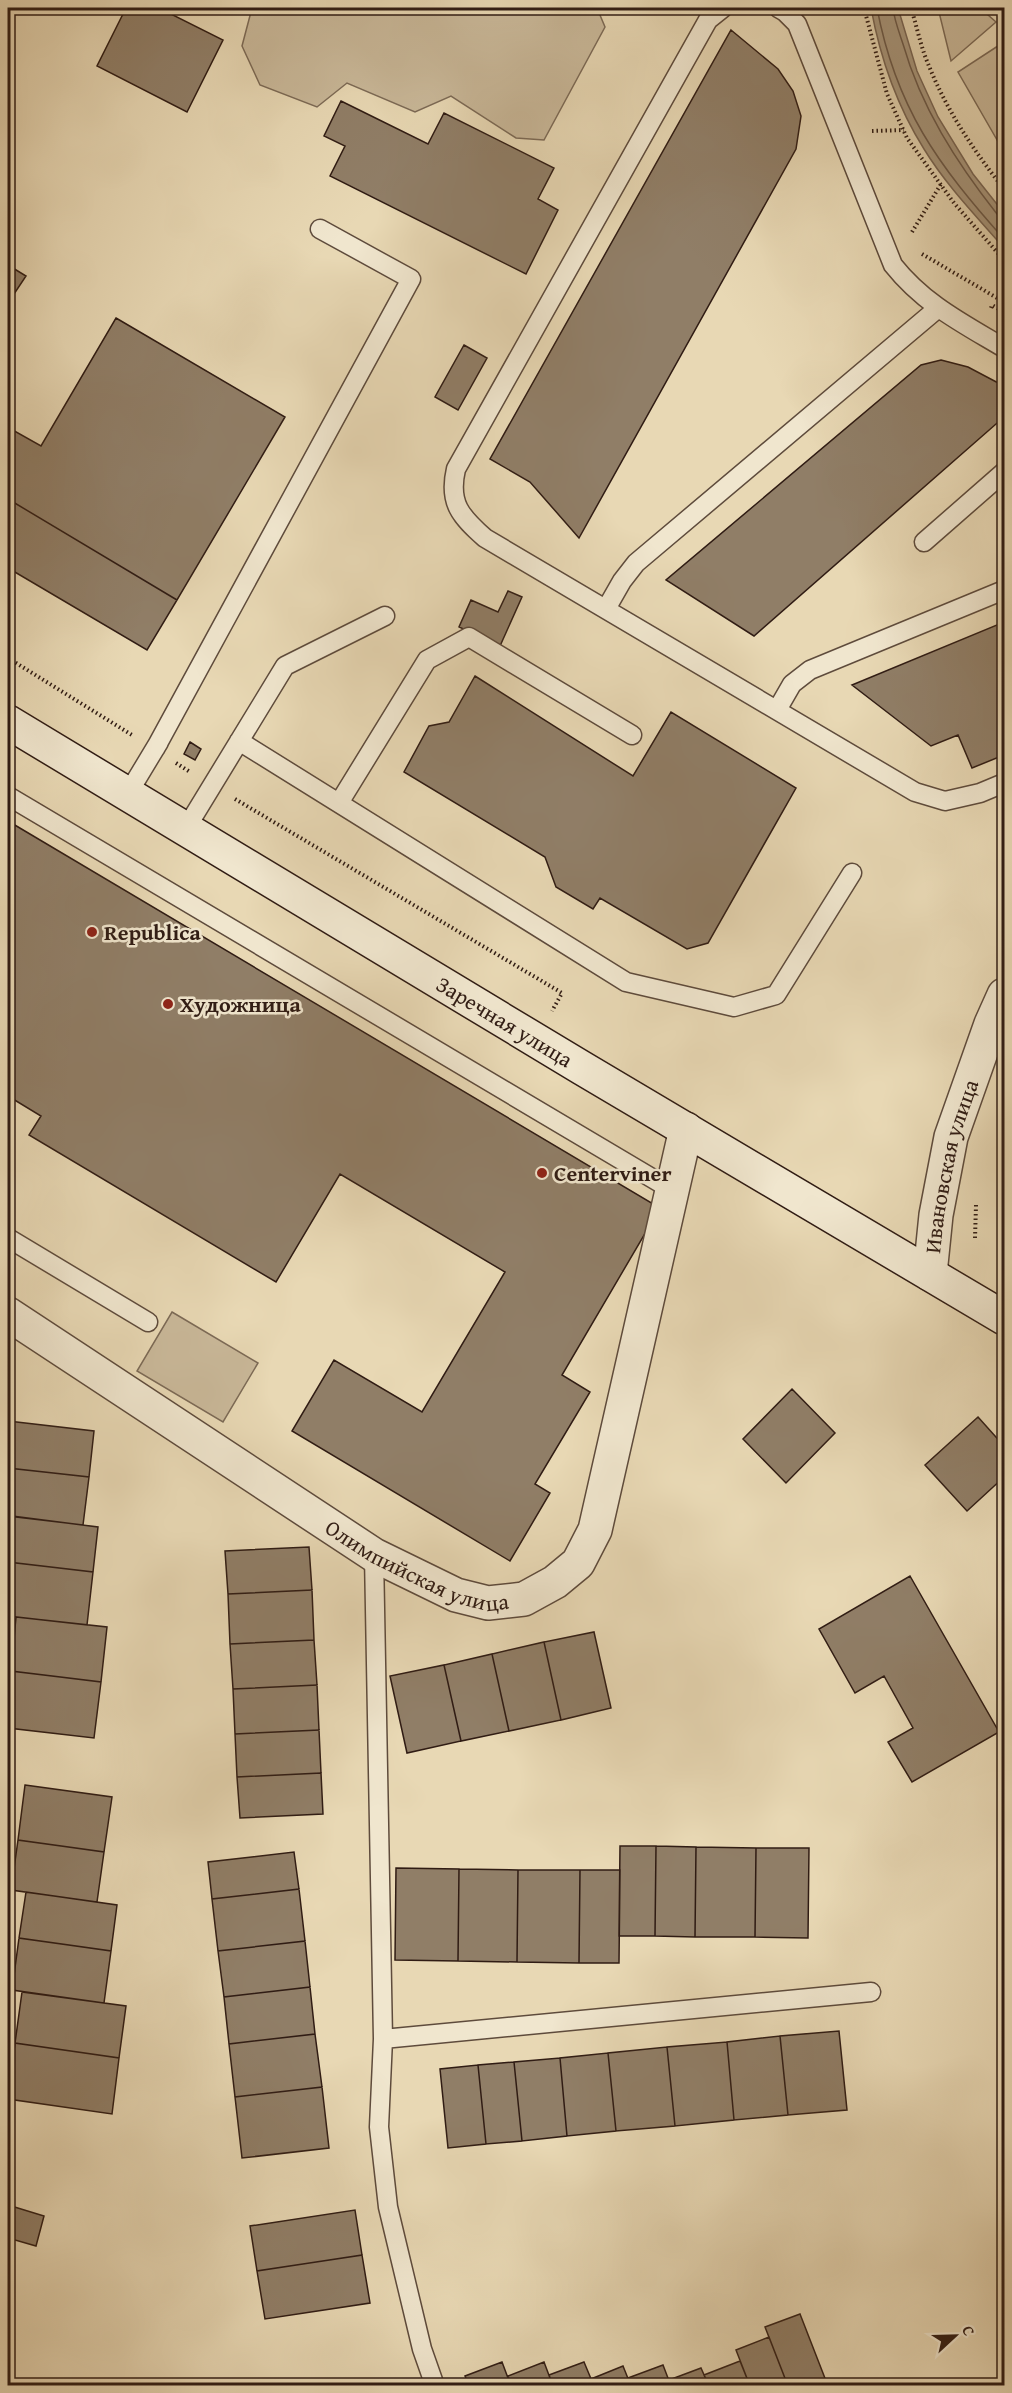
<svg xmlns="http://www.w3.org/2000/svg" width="1012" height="2393" font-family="'Gentium Book Plus',serif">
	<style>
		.green { fill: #c9b899; stroke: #7c6a56; stroke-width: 1.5 }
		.water { fill: #a9987e; stroke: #796654; stroke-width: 1.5 }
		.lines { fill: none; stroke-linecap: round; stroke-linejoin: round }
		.shore { stroke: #6c5a49; stroke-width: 1.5 }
		.building { fill: #907e67; stroke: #301c14; stroke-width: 1.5 }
		.service-casing { stroke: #5e4b3c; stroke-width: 21 }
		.minor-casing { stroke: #5e4b3c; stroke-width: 36 }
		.secondary-casing { stroke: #301c14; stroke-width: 36 }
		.path { stroke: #301c14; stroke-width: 4; stroke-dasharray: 1.5 3; stroke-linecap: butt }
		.service { stroke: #f0e6ce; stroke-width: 18 }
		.minor { stroke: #f0e6ce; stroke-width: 33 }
		.secondary { stroke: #f0e6ce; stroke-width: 33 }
		.poi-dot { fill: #8f2418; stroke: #f0e6ce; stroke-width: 2 }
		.labels { text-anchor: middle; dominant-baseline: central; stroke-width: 5; stroke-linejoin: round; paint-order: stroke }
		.poi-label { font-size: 22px; font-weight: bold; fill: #301c14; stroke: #f0e6ce; text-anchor: start }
		.street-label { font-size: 22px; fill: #301c14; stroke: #f0e6ce }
	</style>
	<rect width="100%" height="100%" fill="#e8d8b4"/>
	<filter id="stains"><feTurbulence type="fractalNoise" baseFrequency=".00333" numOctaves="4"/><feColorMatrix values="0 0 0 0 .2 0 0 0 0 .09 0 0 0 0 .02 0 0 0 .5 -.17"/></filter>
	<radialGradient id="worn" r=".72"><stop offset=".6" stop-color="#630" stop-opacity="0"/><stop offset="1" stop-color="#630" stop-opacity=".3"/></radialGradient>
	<!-- green -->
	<path class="green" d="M 252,8 L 597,8 L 605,27 L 544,140 L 516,138 L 451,96 L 415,112 L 347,83 L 317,107 L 260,85 L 242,46 Z
		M 938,8 L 980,8 L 996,22 L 951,61 Z
		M 1004,42 L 1004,152 L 958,72 Z
		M 172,1312 L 258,1363 L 223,1422 L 137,1371 Z"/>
	<!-- water -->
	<path class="water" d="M 871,8 L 898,8 L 917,71 L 938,117 L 973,174 L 1004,213 L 1004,248 C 976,216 946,185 924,149 C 897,106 880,57 871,8 Z"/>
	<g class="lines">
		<!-- shore -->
		<path class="shore" d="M 877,8 C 896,108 938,165 1004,239
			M 893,8 C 894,19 899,32 903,44 C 921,107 956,162 997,214 L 1004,216"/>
	</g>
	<!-- building -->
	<path class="building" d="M 126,8 L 159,8 L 223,40 L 187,112 L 97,66 Z
		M 731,30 L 778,69 L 793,91 L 801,116 L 796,149 L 579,538 L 530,482 L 490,459 Z
		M 341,101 L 428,144 L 444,113 L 554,168 L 538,199 L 558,210 L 526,274 L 330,176 L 345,146 L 324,136 Z
		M 8,265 L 26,276 L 10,300 L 8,298 Z
		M 116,318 L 285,417 L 177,600 L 8,499 L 8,435 L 11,429 L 41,446 Z
		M 464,345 L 487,358 L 458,410 L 435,397 Z
		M 941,360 L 968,367 L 1004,386 L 1004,417 L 754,636 L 666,580 L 921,365 Z
		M 8,499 L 177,600 L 147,650 L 8,568 Z
		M 508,591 L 522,597 L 500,646 L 459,627 L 471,600 L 498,612 Z
		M 1004,622 L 1004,755 L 972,768 L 958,735 L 931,746 L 852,685 Z
		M 475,676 L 633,776 L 671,712 L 796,788 L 708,943 L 687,949 L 600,898 L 593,909 L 556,887 L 545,857 L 404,772 L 429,726 L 449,722 Z
		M 190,742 L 201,749 L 195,760 L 184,754 Z
		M 8,821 L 660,1208 L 562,1375 L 590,1392 L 535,1484 L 550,1493 L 510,1561 L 292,1431 L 334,1360 L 422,1412 L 505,1272 L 340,1174 L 276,1282 L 29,1135 L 41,1116 L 8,1096 L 8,1067 L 11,1060 L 8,1058 Z
		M 792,1389 L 835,1433 L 786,1483 L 743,1439 Z
		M 978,1417 L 1004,1446 L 1004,1477 L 967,1511 L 925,1465 Z
		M 8,1421 L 94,1431 L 89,1477 L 8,1468 Z
		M 8,1468 L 89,1477 L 83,1525 L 8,1516 Z
		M 12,1516 L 98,1527 L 93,1572 L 8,1562 Z
		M 309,1547 L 312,1590 L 228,1594 L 225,1551 Z
		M 8,1562 L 93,1572 L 87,1625 L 8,1616 Z
		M 910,1576 L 999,1732 L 912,1782 L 888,1742 L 913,1728 L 884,1676 L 855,1693 L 819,1629 Z
		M 312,1590 L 314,1640 L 230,1644 L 228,1594 Z
		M 16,1617 L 107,1627 L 101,1682 L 11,1671 Z
		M 594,1632 L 611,1708 L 561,1720 L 544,1642 Z
		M 314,1640 L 317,1685 L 233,1689 L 230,1644 Z
		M 544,1642 L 561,1720 L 509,1731 L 492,1654 Z
		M 492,1654 L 509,1731 L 461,1741 L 444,1665 Z
		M 444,1665 L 461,1741 L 407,1753 L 390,1676 Z
		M 11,1671 L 101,1682 L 94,1738 L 8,1728 Z
		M 317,1685 L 319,1730 L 235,1734 L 233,1689 Z
		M 319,1730 L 321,1773 L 237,1777 L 235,1734 Z
		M 321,1773 L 323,1814 L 240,1818 L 237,1777 Z
		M 25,1785 L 112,1797 L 104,1852 L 18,1840 Z
		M 18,1840 L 104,1852 L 97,1902 L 11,1890 Z
		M 620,1846 L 656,1846 L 655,1936 L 619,1936 Z
		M 656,1846 L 696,1847 L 695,1937 L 655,1936 Z
		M 696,1847 L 756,1848 L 755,1937 L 695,1937 Z
		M 756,1848 L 809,1848 L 808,1938 L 755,1937 Z
		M 294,1852 L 299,1889 L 212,1899 L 208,1862 Z
		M 396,1868 L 459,1869 L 458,1961 L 395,1960 Z
		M 459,1869 L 518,1870 L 517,1962 L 458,1961 Z
		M 518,1870 L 580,1870 L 579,1963 L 517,1962 Z
		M 580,1870 L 620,1870 L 619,1963 L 579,1963 Z
		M 299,1889 L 305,1941 L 218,1951 L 212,1899 Z
		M 26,1892 L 117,1905 L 111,1951 L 19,1938 Z
		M 19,1938 L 111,1951 L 104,2003 L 12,1990 Z
		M 305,1941 L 310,1987 L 224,1997 L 218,1951 Z
		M 310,1987 L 315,2034 L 229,2044 L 224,1997 Z
		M 22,1992 L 126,2006 L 119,2058 L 15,2043 Z
		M 839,2031 L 847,2110 L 788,2115 L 780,2036 Z
		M 315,2034 L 322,2087 L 235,2097 L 229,2044 Z
		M 780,2036 L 788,2115 L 734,2120 L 727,2042 Z
		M 727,2042 L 734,2120 L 675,2126 L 667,2047 Z
		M 15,2043 L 119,2058 L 112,2114 L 8,2099 Z
		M 667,2047 L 675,2126 L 616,2131 L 608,2053 Z
		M 608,2053 L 616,2131 L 567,2136 L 560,2058 Z
		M 560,2058 L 567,2136 L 522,2141 L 514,2062 Z
		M 514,2062 L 522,2141 L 486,2144 L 478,2065 Z
		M 478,2065 L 486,2144 L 448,2148 L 440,2069 Z
		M 322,2087 L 329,2148 L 242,2158 L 235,2097 Z
		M 8,2205 L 44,2216 L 36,2246 L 8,2238 Z
		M 355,2210 L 362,2255 L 257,2271 L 250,2226 Z
		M 362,2255 L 370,2303 L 265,2319 L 257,2271 Z
		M 800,2314 L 828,2386 L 788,2386 L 765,2327 Z
		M 769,2337 L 788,2386 L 750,2386 L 736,2350 Z
		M 740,2361 L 750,2386 L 709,2386 L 704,2375 Z
		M 502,2362 L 511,2386 L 469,2386 L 465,2376 Z
		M 544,2362 L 553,2386 L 511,2386 L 508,2376 Z
		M 584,2362 L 594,2386 L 553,2386 L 549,2375 Z
		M 663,2365 L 671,2386 L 631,2386 L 628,2378 Z
		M 623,2366 L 631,2386 L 594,2386 L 591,2379 Z
		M 701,2368 L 709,2386 L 671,2386 L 669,2380 Z"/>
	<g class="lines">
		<!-- service casing -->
		<g class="service-casing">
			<path id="service" d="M 723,8 L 708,20 L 456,469 C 448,503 461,517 485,538 L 915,792 L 945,801 L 980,793 L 1004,783
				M 778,8 L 785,12 L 797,24 L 893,265 C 924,304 962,323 1004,348
				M 924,542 L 1004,472
				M 606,609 L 622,581 L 636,563 L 937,309
				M 777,710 L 792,684 L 810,670 L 1004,590
				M 239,741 L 626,982 L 734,1007 L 776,995 L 852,873
				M 155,749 L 411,279 L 320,229
				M 127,795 L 159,742
				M 8,796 L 672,1190
				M 339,803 L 427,660 L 469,637 L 632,735
				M 185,830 L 285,666 L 385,616
				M 8,1238 L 148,1322
				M 374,1555 L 383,2039 L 871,1992
				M 383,2039 L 379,2127 L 388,2207 L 422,2349 L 435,2386"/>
		</g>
		<!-- minor casing -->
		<g class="minor-casing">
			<g id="minor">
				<path id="s1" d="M 930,1274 L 936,1215 L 951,1137 L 991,1024 L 1004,995"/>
				<path id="s2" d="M 8,1314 L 374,1555 L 456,1595 L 488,1603 L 524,1599 L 555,1582 L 578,1563 L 595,1530 L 686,1129"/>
			</g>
		</g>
		<!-- secondary casing -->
		<g class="secondary-casing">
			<g id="secondary">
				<path id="s3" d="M 8,722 L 582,1068 L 1004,1318"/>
			</g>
		</g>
		<!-- path -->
		<path class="path" d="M 864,8 L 887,94 L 907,138 L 954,203 L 1004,260
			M 911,8 C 917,27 921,48 929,66 C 947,111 974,151 1004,189
			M 872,131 L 904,130
			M 912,232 L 941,184
			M 922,254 L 1004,302
			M 991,308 L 992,305 L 1004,312
			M 8,658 L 132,735
			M 176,763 L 190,772
			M 235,799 L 562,993 L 552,1011
			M 975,1238 L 976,1205"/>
		<!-- service -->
		<use href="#service" class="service"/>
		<!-- minor -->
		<use href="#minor" class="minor"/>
		<!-- secondary -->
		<use href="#secondary" class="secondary"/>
	</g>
	<!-- markers -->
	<g class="poi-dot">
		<circle cx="92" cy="932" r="6"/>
		<circle cx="168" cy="1004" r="6"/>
		<circle cx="542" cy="1173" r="6"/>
	</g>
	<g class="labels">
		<!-- poi labels -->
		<g class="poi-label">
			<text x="104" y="932">Republica</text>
			<text x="180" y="1004">Художница</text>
			<text x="554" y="1173">Centerviner</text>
		</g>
		<!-- street labels -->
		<g class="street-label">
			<text stroke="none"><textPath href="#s3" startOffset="580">Заречная улица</textPath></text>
			<text stroke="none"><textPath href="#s1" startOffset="110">Ивановская улица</textPath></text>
			<text stroke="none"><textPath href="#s2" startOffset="483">Олимпийская улица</textPath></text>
		</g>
	</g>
	<!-- margin -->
	<rect width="1012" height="2393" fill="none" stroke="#e8d8b4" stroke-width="30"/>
	<rect x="9" y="9" width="994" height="2375" fill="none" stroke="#301c14" stroke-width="3"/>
	<rect x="15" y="15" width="982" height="2363" fill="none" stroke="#301c14" stroke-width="1.5"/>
	<!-- north arrow -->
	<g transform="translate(955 2336) rotate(68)" stroke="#f0e6ce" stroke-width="4.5" paint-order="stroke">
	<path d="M0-4.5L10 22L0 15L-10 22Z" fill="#301c14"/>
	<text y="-9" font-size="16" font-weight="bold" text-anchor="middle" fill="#301c14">С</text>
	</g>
	<rect width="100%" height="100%" filter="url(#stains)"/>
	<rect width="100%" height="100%" fill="url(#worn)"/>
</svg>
